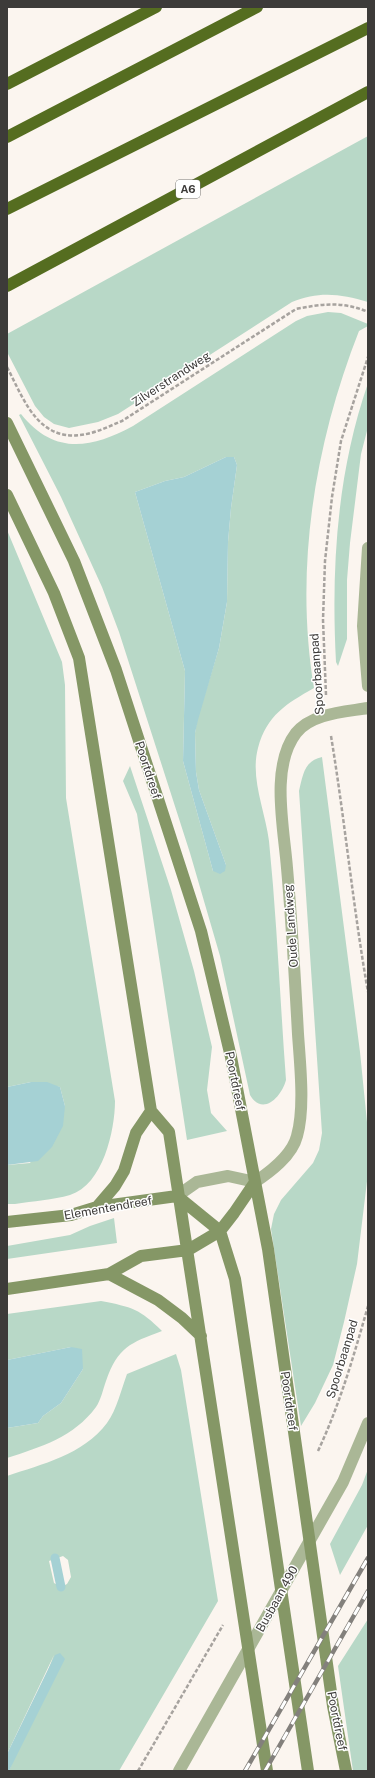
<svg xmlns="http://www.w3.org/2000/svg" width="375" height="1778" font-family="'Public Sans',sans-serif">
	<style>
		.green { fill: #b8d8c7; fill-rule: evenodd }
		.water { fill: #a5d1d4 }
		.lines { fill: none; stroke-linecap: round; stroke-linejoin: round }
		.stream { stroke: #a5d1d4; stroke-width: 9 }
		.path { stroke: #a7a39f; stroke-width: 2.5; stroke-dasharray: 4 2; stroke-linecap: butt }
		.lane { stroke: #aab796; stroke-width: 12 }
		.secondary { stroke: #859766; stroke-width: 12 }
		.highway { stroke: #556d20; stroke-width: 12 }
		.rail-casing { stroke: #83807c; stroke-width: 4.5 }
		.rail { stroke: #fff; stroke-width: 3; stroke-dasharray: 9; stroke-linecap: butt }
		.labels { text-anchor: middle; dominant-baseline: central; stroke-width: 3; stroke-linejoin: round; paint-order: stroke }
		.shield { fill: #fff; stroke: #777674; stroke-width: 1 }
		.shield-label { font-size: 11px; font-weight: bold; fill: #3d3b39 }
		.street-label { font-size: 12px; fill: #3d3b39; stroke: #fff }
	</style>
	<rect width="100%" height="100%" fill="#fbf5ef"/>
	<!-- green -->
	<path class="green" d="M 368,136 L 368,302 C 341,294 319,291 292,302 L 118,414 L 98,422 L 69,428 L 54,424 L 44,417 L 35,406 L 7,352 L 7,334 Z
		M 328,312 L 341,313 L 368,324 L 368,326 L 359,331 C 315,443 294,568 314,688 C 286,704 267,715 258,748 C 250,778 265,810 269,841 C 277,920 280,1000 286,1080 C 282,1096 263,1117 250,1095 L 220,956 L 190,853 L 119,632 L 102,587 L 61,497 L 19,415 L 21,414 C 54,455 90,449 133,426 L 296,321 L 307,316 ZM 226,457 L 234,457 L 237,465 L 231,508 L 228,542 L 227,602 L 219,648 L 197,720 L 195,733 L 196,772 L 199,790 L 226,865 L 213,871 L 183,761 L 185,671 L 135,492 L 165,481 L 184,477 Z
		M 368,383 L 368,427 L 361,454 L 350,543 L 347,580 L 347,639 L 338,666 L 336,662 C 331,567 337,473 368,383 Z
		M 7,530 L 62,662 L 65,685 L 66,798 L 115,1101 C 115,1130 103,1185 70,1195 C 53,1200 33,1201 15,1204 L 7,1204 L 7,1165 L 30,1163 L 65,1106 L 60,1087 L 31,1082 L 7,1087 Z
		M 322,757 L 360,1052 L 367,1122 L 368,1173 L 357,1264 L 344,1322 L 333,1365 L 315,1403 L 301,1426 L 271,1229 L 274,1214 L 281,1200 L 313,1163 L 319,1150 L 322,1133 L 299,791 C 303,775 304,761 322,757 Z
		M 130,766 L 171,890 L 194,971 L 212,1047 L 207,1090 L 211,1113 L 227,1131 L 187,1140 L 137,814 L 123,781 Z
		M 114,1218 L 117,1243 L 7,1259 L 7,1246 L 70,1235 L 90,1226 Z
		M 101,1301 C 132,1307 140,1309 162,1331 C 130,1343 118,1347 106,1381 C 103,1389 101,1400 96,1407 C 74,1437 41,1447 7,1458 L 7,1428 L 38,1423 L 43,1416 L 61,1403 L 83,1369 L 71,1347 L 7,1360 L 7,1314 Z
		M 176,1354 L 181,1370 L 218,1601 L 119,1771 L 9,1771 L 54,1655 L 7,1754 L 7,1476 C 42,1464 83,1455 107,1423 C 117,1409 121,1390 127,1374 ZM 63,1556 L 68,1560 L 71,1577 L 67,1584 L 61,1587 L 54,1583 L 49,1561 Z
		M 368,1469 L 368,1525 L 340,1575 L 330,1544 L 362,1485 Z
		M 368,1619 L 368,1771 L 353,1771 L 338,1666 Z"/>
	<!-- water -->
	<path class="water" d="M 226,457 L 234,457 L 237,465 L 231,508 L 228,542 L 227,602 L 219,648 L 198,720 L 195,733 L 196,772 L 199,790 L 226,865 L 225,871 L 220,874 L 213,871 L 183,761 L 185,671 L 135,492 L 165,481 L 184,477 Z
		M 31,1082 L 47,1082 L 60,1087 L 65,1106 L 63,1126 L 52,1147 L 38,1161 L 7,1165 L 7,1087 Z
		M 71,1347 L 82,1349 L 83,1369 L 61,1403 L 43,1416 L 38,1423 L 7,1428 L 7,1360 Z
		M 60,1653 L 65,1659 L 9,1771 L 7,1771 L 7,1754 L 55,1655 Z"/>
	<g class="lines">
		<!-- stream -->
		<path class="stream" d="M 55,1558 L 61,1587"/>
		<!-- path -->
		<path class="path" d="M 7,367 C 26,404 40,446 91,433 C 102,430 112,425 122,421 L 296,309 C 321,304 343,301 368,312
			M 326,695 L 323,620 L 325,561 L 332,497 L 341,441 L 368,357
			M 331,736 C 345,821 353,907 368,992
			M 318,1451 C 340,1404 354,1355 368,1306
			M 138,1771 L 223,1625"/>
		<!-- lane -->
		<path class="lane" d="M 368,548 L 363,626 L 368,686
			M 177,1196 L 197,1182 L 228,1176 L 255,1182 C 270,1172 292,1156 297,1136 C 305,1108 300,1064 298,1034 C 295,979 292,924 287,868 C 284,828 270,767 296,733 C 312,713 345,712 368,708
			M 179,1771 L 343,1482 L 368,1423"/>
		<!-- secondary -->
		<path class="secondary" d="M 7,423 L 74,561 L 116,670 L 201,931 L 231,1057 L 268,1249 L 333,1706 L 346,1771
			M 7,495 L 54,593 L 79,658 L 151,1111 L 169,1132 L 267,1771
			M 97,1207 L 115,1186 L 124,1171 L 136,1133 L 151,1111
			M 7,1222 L 71,1215 L 97,1207 L 177,1196 L 220,1231 L 235,1279 L 308,1771
			M 109,1274 L 158,1300 L 182,1318 L 201,1336
			M 7,1289 L 109,1274 L 141,1256 L 188,1250 L 220,1231 L 234,1213 L 255,1182"/>
		<!-- highway -->
		<path class="highway" d="M 7,84 L 156,7
			M 7,137 L 257,7
			M 7,209 L 368,28
			M 7,286 L 368,92"/>
		<!-- rail casing -->
		<g class="rail-casing">
			<path id="rail" d="M 245,1771 L 368,1558
				M 265,1771 L 368,1591"/>
		</g>
		<!-- rail -->
		<use href="#rail" class="rail"/>
	</g>
	<g class="labels">
		<!-- shield labels -->
		<rect class="shield" x="176" y="180" width="24" height="18" rx="3"/>
		<g class="shield-label">
			<text x="188" y="189">A6</text>
		</g>
		<!-- street labels -->
		<g class="street-label">
			<text transform="translate(171 379) rotate(-33)">Zilverstrandweg</text>
			<text transform="translate(317 674) rotate(-94)">Spoorbaanpad</text>
			<text transform="translate(148 770) rotate(72)">Poortdreef</text>
			<text transform="translate(291 926) rotate(-94)">Oude Landweg</text>
			<text transform="translate(235 1081) rotate(79)">Poortdreef</text>
			<text transform="translate(108 1208) rotate(-10)">Elementendreef</text>
			<text transform="translate(342 1359) rotate(-73)">Spoorbaanpad</text>
			<text transform="translate(289 1401) rotate(82)">Poortdreef</text>
			<text transform="translate(277 1599) rotate(-61)">Busbaan 490</text>
			<text transform="translate(337 1721) rotate(79)">Poortdreef</text>
		</g>
	</g>
	<!-- border -->
	<rect width="375" height="1778" fill="none" stroke="#3d3b39" stroke-width="16"/>
</svg>
